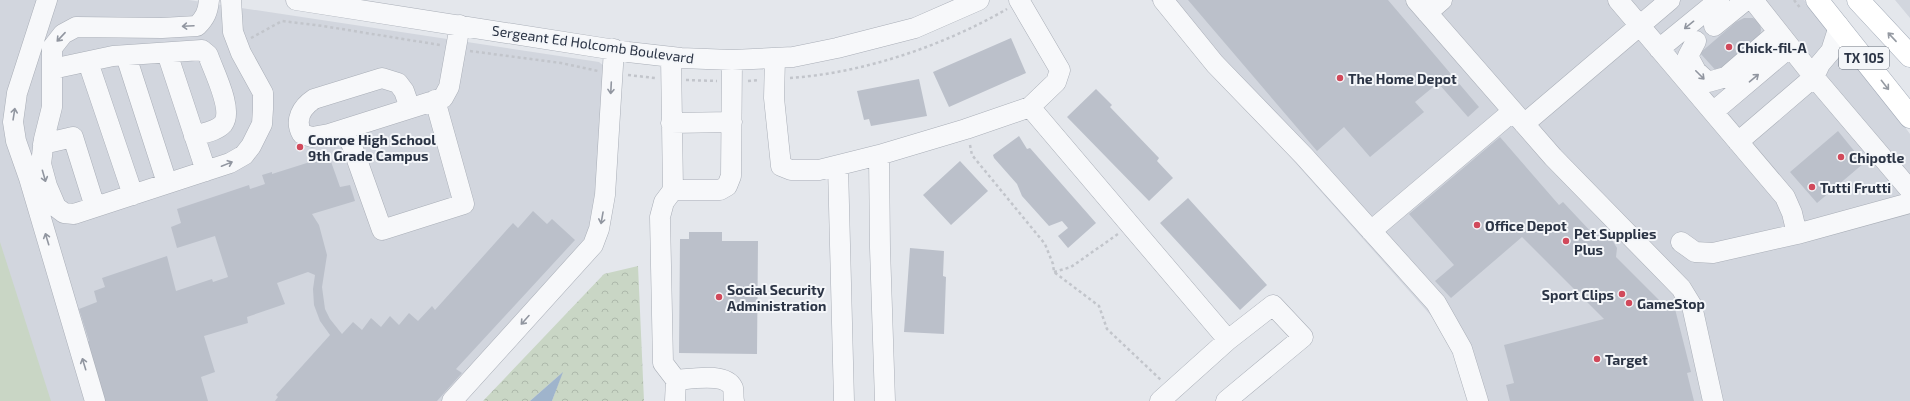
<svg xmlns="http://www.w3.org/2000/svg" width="1910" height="401" font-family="'Exo 2',sans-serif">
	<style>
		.built { fill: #d2d6de }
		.grass { fill: #c9d6c5 }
		.forest { fill: url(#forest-crowns) }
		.water { fill: #9fb4cc }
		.building { fill: #bbc0ca }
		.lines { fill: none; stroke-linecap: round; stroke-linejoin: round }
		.minor-casing { stroke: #a9aeb7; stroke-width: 21 }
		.major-casing { stroke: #a3abb8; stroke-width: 23 }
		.path { stroke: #c2c5cb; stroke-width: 2.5; stroke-dasharray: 3 3; stroke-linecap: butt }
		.minor { stroke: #f7f8fa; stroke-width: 20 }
		.major { stroke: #fff; stroke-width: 22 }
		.oneway { stroke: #9196a0 }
		.oneway2 { stroke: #959aa2 }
		.poi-dot { fill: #d1495b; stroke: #f4f6f9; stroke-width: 1.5 }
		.labels { text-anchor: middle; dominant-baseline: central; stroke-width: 4; stroke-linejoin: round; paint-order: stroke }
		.shield { fill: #f4f6f9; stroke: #676e7b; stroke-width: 1 }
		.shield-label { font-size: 13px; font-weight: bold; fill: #2b3445 }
		.street-label { font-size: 14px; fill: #2b3445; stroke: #f4f6f9 }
		.poi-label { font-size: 14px; font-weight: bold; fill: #2b3445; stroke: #f4f6f9; text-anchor: start }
	</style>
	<defs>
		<pattern id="forest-crowns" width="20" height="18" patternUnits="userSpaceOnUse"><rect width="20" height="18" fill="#c9d6c5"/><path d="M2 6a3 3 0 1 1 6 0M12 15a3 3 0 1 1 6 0" fill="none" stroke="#adb8ab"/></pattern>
	</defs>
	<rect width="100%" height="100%" fill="#e4e7ec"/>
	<!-- built -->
	<path class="built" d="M 0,0 L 189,0 L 599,62 L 605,67 L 593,230 L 443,401 L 0,401 Z
		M 1151,0 L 1804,0 L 1859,64 L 1910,134 L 1910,401 L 1469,401 L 1455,349 L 1434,319 Z
		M 1895,0 L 1910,0 L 1910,18 Z"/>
	<!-- grass -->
	<path class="grass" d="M 0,242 L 51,401 L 0,401 Z"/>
	<!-- forest -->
	<path class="forest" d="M 638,266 L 644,401 L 552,401 L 562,373 L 530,401 L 483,401 L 604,274 Z"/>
	<!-- water -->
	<path class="water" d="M 563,372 L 552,401 L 530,401 Z"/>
	<!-- building -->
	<path class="building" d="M 1188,0 L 1388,0 L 1479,107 L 1468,117 L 1438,83 L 1415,102 L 1424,112 L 1370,157 L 1344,127 L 1317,151 Z
		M 1744,18 L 1753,18 L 1760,23 L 1761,30 L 1759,41 L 1720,75 L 1700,53 L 1736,22 Z
		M 1011,38 L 1026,73 L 949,107 L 933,72 Z
		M 919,79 L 927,116 L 871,126 L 869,119 L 864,120 L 857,91 Z
		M 1096,89 L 1112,105 L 1110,107 L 1159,158 L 1157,161 L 1173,178 L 1149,201 L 1067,117 Z
		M 1838,131 L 1864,163 L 1817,203 L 1790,172 Z
		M 1019,136 L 1027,149 L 1030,148 L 1096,223 L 1068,248 L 1058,236 L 1068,228 L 1062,221 L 1049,226 L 1022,196 L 1017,184 L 994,158 L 993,155 Z
		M 1500,137 L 1559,205 L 1563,202 L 1594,235 L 1604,235 L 1612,240 L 1617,248 L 1616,257 L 1663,304 L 1673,301 L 1691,372 L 1687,373 L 1694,401 L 1510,401 L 1506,385 L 1514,383 L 1504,345 L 1604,319 L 1522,237 L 1451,298 L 1435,281 L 1454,265 L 1409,214 Z
		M 329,156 L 340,187 L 350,185 L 355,201 L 312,214 L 319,225 L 327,255 L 322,287 L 325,309 L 330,319 L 342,334 L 353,322 L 362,330 L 371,318 L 381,327 L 390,316 L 399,325 L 409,313 L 418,321 L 432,306 L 435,310 L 513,223 L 518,228 L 533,211 L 547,224 L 552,219 L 575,240 L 456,369 L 462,373 L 437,401 L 275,401 L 278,397 L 276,395 L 330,335 L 320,321 L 314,305 L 313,289 L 315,275 L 308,272 L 277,283 L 285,304 L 247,317 L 248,323 L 204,336 L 215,372 L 201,377 L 208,401 L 100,401 L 82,343 L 89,341 L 79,309 L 97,302 L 94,291 L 105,287 L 102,278 L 167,256 L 176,291 L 212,279 L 213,282 L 228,277 L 215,236 L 177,248 L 171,227 L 181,223 L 177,209 L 249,185 L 250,189 L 265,184 L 262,175 L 272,172 L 272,174 Z
		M 960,161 L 988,191 L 951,225 L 923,195 Z
		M 1188,198 L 1267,285 L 1240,310 L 1160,223 Z
		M 689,232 L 722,232 L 722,241 L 758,241 L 757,354 L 679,353 L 680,239 L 689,239 Z
		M 910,248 L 944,251 L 943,276 L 946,277 L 944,334 L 904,332 Z"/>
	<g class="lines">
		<!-- minor casing -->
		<g class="minor-casing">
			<path id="minor" d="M 47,0 L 17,93 L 13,122 L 16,141 L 29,178 L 95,401
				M 209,0 C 208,12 205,18 197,26 L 162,28 L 76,27 L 63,34 L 52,48 L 52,107 L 44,139 L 41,164 L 47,186 L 56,207 L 64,213 L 74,214 L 230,163 L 244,155 L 251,146 L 262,124 L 263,109 L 263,93 L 241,53 L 233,32 L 231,0
				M 296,0 L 628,52 L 681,58 L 732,60 L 793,57 L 837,48 L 915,28 L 979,0
				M 1163,0 L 1215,64 L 1304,156 L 1436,303 L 1462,349 L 1478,401
				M 1416,0 L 1553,157 L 1681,288 L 1692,306 L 1713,401
				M 1618,0 L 1785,197 L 1792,213 L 1797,234 L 1910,203
				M 1753,0 L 1814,77
				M 1427,13 L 1442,0
				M 1714,26 L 1746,0
				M 1696,41 L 1688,56 L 1696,71 L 1708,82 L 1726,77 L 1778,32
				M 1659,49 L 1719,0
				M 167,53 L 206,171
				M 126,56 L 167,183
				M 671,57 L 673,190 L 720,190 L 727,186 L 731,176 L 732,60
				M 775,58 L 774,98 L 781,166 L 791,170 L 819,170 L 879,155 L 966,129 L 1030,107 L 1056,82 L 1060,70 L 1019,0
				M 88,62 L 133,195
				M 52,69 L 113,56 L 202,50 L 208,55 C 213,70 234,110 223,124 C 217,131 203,133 194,136
				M 1814,77 L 1820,64 L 1831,51 L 1839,26
				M 1030,107 L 1228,340 L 1273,305 L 1303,337 L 1226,401
				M 410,108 L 404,91 L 398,83 L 382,78 L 314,99 C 302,107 294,120 302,134 L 312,137 L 329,134 L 443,98 L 449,87 L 460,25
				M 1713,112 L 1790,47
				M 671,123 L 732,122
				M 1524,124 L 1670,0
				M 346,129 L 382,230 L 464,204 L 435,100
				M 1738,142 L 1814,77 L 1910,190
				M 43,144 L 73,137 L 95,207
				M 879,155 L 880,248 L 885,401
				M 838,166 L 844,401
				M 673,190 L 664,202 L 660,217 L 663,363 L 676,380 L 675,401
				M 1371,231 L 1513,111
				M 1681,242 L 1695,252 L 1713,253 L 1797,234
				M 676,380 C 690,379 726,372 733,388 C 734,392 733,397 734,401
				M 452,401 L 593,245 L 599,229 L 605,195 L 614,49
				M 1160,401 L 1228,340"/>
		</g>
		<!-- major casing -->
		<g class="major-casing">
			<path id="major" d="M 1817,0 L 1910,117
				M 1858,0 L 1910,56"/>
		</g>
		<!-- path -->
		<path class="path" d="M 1794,0 L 1801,9
			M 251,38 L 282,21 L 323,26 L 440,45
			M 470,51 L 561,63 L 598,71
			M 628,75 L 655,78
			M 790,78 C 863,73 943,46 1007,9
			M 686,80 L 717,81
			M 748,81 L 759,80
			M 970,145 L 972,155 L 1045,244 L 1053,264 L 1054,272 L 1099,306 L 1107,329 L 1161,380
			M 1054,272 L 1071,267 L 1118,234"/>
		<!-- minor -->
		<use href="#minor" class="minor"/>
		<!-- major -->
		<use href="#major" class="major"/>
	</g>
	<!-- one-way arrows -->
	<defs><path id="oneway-shaft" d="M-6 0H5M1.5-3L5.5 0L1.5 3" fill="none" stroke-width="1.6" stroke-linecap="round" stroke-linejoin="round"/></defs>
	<g class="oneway">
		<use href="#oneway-shaft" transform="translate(1689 25) rotate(141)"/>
		<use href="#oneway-shaft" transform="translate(188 26) rotate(177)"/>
		<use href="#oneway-shaft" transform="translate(61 37) rotate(133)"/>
		<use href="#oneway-shaft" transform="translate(1700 75) rotate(45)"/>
		<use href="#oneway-shaft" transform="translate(1754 78) rotate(-40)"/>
		<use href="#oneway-shaft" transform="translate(611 88) rotate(93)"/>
		<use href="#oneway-shaft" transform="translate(14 114) rotate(-81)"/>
		<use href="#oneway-shaft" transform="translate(227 164) rotate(-22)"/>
		<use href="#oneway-shaft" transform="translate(44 176) rotate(74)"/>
		<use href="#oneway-shaft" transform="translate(602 218) rotate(100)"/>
		<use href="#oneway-shaft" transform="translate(47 239) rotate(-107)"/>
		<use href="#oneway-shaft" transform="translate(525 320) rotate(132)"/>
		<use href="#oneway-shaft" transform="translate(84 364) rotate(-107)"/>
	</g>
	<g class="oneway2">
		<use href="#oneway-shaft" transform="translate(1892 37) rotate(-133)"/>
		<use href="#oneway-shaft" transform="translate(1885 85) rotate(52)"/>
	</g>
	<!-- markers -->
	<g class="poi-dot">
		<circle cx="1729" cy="47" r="4"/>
		<circle cx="1340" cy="78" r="4"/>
		<circle cx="300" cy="147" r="4"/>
		<circle cx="1841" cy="157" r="4"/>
		<circle cx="1812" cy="187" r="4"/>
		<circle cx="1477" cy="225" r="4"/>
		<circle cx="1566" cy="241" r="4"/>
		<circle cx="1622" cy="294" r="4"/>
		<circle cx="719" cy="297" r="4"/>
		<circle cx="1629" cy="303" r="4"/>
		<circle cx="1597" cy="359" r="4"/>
	</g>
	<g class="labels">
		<!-- shield labels -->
		<rect class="shield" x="1839" y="47" width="50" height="22" rx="3"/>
		<g class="shield-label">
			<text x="1864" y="58">TX 105</text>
		</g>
		<!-- street labels -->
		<g class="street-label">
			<text transform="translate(593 44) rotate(8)">Sergeant Ed Holcomb Boulevard</text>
		</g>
		<!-- poi labels -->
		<g class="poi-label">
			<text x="1737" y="47">Chick-fil-A</text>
			<text x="1348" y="78">The Home Depot</text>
			<text x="308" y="139">Conroe High School<tspan x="308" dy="16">9th Grade Campus</tspan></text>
			<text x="1849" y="157">Chipotle</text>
			<text x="1820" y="187">Tutti Frutti</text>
			<text x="1485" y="225">Office Depot</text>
			<text x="1574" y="233">Pet Supplies<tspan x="1574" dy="16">Plus</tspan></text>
			<text x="727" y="289">Social Security<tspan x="727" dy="16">Administration</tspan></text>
			<text x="1614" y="294" text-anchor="end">Sport Clips</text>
			<text x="1637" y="303">GameStop</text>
			<text x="1605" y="359">Target</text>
		</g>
	</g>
</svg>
